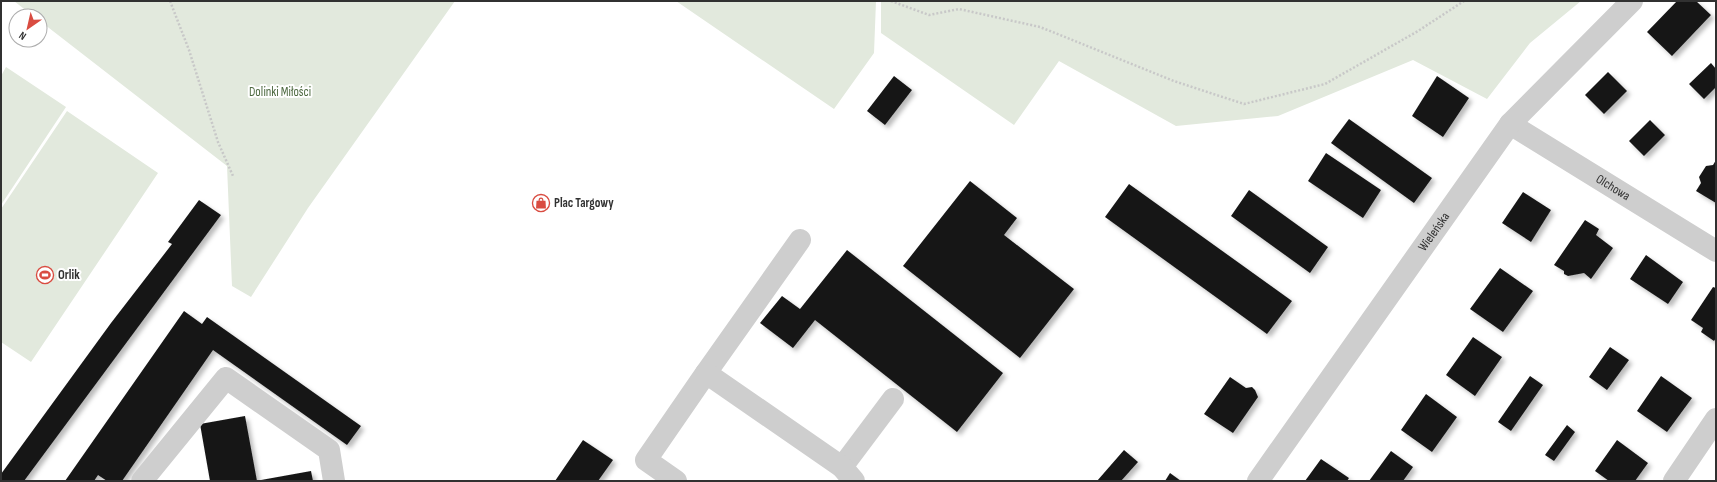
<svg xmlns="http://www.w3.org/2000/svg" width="1717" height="482" font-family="'Sofia Sans Condensed',sans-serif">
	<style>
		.green { fill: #e2e9dd }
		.building { fill: #181818; filter: url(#shadow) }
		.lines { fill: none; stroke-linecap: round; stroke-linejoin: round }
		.path { stroke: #c8c8c8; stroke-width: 2.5; stroke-dasharray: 2 2; stroke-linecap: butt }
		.minor { stroke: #cecece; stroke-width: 22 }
		.labels { text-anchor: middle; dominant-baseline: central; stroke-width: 4; stroke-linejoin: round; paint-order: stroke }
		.park-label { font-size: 13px; fill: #4e6a41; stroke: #fff }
		.street-label { font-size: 13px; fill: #313131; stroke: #fff }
		.poi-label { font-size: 13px; font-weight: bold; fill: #313131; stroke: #fff; text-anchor: start }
	</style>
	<defs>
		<filter id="shadow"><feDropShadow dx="3.5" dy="3.5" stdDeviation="2" flood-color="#0004"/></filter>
	</defs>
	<rect width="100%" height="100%" fill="#fff"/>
	<!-- green -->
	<path class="green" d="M 14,1 L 455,1 L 308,208 L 251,297 L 232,286 L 227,166 L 40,21 L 40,16 L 33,16 Z
		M 676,1 L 876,1 L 874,53 L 834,109 Z
		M 881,1 L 1581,1 L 1530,43 L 1487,99 L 1413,60 L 1278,116 L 1176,126 L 1059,61 L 1014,125 L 881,33 Z
		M 6,67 L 66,107 L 1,205 L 1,76 Z
		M 67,111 L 158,173 L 31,362 L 1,342 L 1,209 Z"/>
	<!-- building -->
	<path class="building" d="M 1677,1 L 1696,1 L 1711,15 L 1672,56 L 1647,32 Z
		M 1711,63 L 1716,69 L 1716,87 L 1704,99 L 1689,84 Z
		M 1608,72 L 1627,91 L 1604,114 L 1585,95 Z
		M 894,76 L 912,90 L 885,125 L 867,111 Z
		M 1437,76 L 1469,98 L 1443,137 L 1412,116 Z
		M 1349,119 L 1432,178 L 1414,203 L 1331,143 Z
		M 1650,120 L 1665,135 L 1644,156 L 1629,141 Z
		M 1326,153 L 1381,190 L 1363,218 L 1308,181 Z
		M 1716,160 L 1716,203 L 1696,191 L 1701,183 L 1699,177 L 1706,166 L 1713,165 Z
		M 970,181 L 1017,218 L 1004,235 L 1074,289 L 1020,358 L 903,266 Z
		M 1129,184 L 1292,301 L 1267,334 L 1105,217 Z
		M 1249,190 L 1328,247 L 1310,273 L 1231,216 Z
		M 1523,192 L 1551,210 L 1531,242 L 1502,223 Z
		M 199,200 L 221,215 L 24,481 L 1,481 L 1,474 L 111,323 L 172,244 L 168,242 Z
		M 1585,220 L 1599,229 L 1596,235 L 1613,248 L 1591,279 L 1584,273 L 1568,276 L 1564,274 L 1564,271 L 1554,265 Z
		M 847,250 L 1003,373 L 957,432 L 815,320 L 793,348 L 760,323 L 782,296 L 800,309 Z
		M 1646,255 L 1683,282 L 1668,304 L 1630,279 Z
		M 1500,268 L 1533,291 L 1503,332 L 1470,309 Z
		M 1713,287 L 1716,288 L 1716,338 L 1714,341 L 1701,332 L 1703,328 L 1691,320 Z
		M 184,311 L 202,324 L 207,317 L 361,426 L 347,445 L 213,350 L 122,481 L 107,481 L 98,475 L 94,481 L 65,481 Z
		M 1473,337 L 1502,357 L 1475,396 L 1446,375 Z
		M 1610,347 L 1629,360 L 1607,390 L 1589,377 Z
		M 1530,376 L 1543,385 L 1511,431 L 1498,422 Z
		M 1661,376 L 1692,398 L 1667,432 L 1637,411 Z
		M 1230,377 L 1246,388 L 1252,387 L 1255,390 L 1258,397 L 1233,433 L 1204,414 Z
		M 1426,394 L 1457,417 L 1432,452 L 1401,430 Z
		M 245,416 L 257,481 L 210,481 L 200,424 Z
		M 1567,425 L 1575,432 L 1554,461 L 1545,455 Z
		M 583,440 L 613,460 L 598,481 L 555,481 Z
		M 1617,440 L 1648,463 L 1635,481 L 1609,481 L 1595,471 Z
		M 1124,450 L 1138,462 L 1121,481 L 1097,481 Z
		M 1391,451 L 1413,467 L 1403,481 L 1369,481 Z
		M 1321,459 L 1349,478 L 1347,481 L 1305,481 Z
		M 311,471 L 313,481 L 261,481 L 261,480 Z
		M 1170,473 L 1181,481 L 1165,481 Z"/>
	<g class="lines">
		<!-- path -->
		<path class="path" d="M 170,1 L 189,50 L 218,142 L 233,176
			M 891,1 L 929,15 L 959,9 L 1040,27 L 1174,81 L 1244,104 L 1325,84 L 1418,31 L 1464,1"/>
		<!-- minor -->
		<g class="minor">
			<path id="s1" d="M 1510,124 L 1716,251"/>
			<path d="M 706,373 L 800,240"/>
			<path d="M 842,467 L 893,399"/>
			<path d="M 142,481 L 226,378 L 329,450 L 334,481"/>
			<path d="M 676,481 L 646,460 L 706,373 L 842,467 L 854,481"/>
			<path id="s2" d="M 1258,481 L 1510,124 L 1632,1"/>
			<path d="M 1674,481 L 1716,419"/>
		</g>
	</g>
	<!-- icons -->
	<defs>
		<g id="shop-ring" transform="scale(0.9)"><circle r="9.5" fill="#fff" stroke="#d94c41" stroke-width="1.5"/><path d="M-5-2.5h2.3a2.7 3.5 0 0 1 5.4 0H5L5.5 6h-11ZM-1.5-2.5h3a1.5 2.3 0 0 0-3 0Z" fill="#d94c41"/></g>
		<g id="stadium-ring" transform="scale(0.9)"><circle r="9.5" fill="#fff" stroke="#d94c41" stroke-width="1.5"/><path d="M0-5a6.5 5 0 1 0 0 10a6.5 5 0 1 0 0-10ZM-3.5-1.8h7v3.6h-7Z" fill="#d94c41"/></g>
	</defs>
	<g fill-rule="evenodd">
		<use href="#shop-ring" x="541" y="203"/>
		<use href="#stadium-ring" x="45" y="275"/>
	</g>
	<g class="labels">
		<!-- park labels -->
		<g class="park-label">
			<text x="280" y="92">Dolinki Miłości</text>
		</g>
		<!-- street labels -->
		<g class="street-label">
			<text stroke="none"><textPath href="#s1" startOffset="121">Olchowa</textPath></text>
			<text stroke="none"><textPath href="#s2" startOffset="305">Wieleńska</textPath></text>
		</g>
		<!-- poi labels -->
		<g class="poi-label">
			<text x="554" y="203">Plac Targowy</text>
			<text x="58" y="275">Orlik</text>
		</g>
	</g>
	<!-- border -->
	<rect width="1717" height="482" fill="none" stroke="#313131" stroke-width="4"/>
	<!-- north arrow -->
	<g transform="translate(28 28) rotate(214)"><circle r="19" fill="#ffffff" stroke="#adadad"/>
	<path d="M0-3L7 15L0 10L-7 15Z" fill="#d94c41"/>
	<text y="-6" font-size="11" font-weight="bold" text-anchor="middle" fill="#313131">N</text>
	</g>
</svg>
